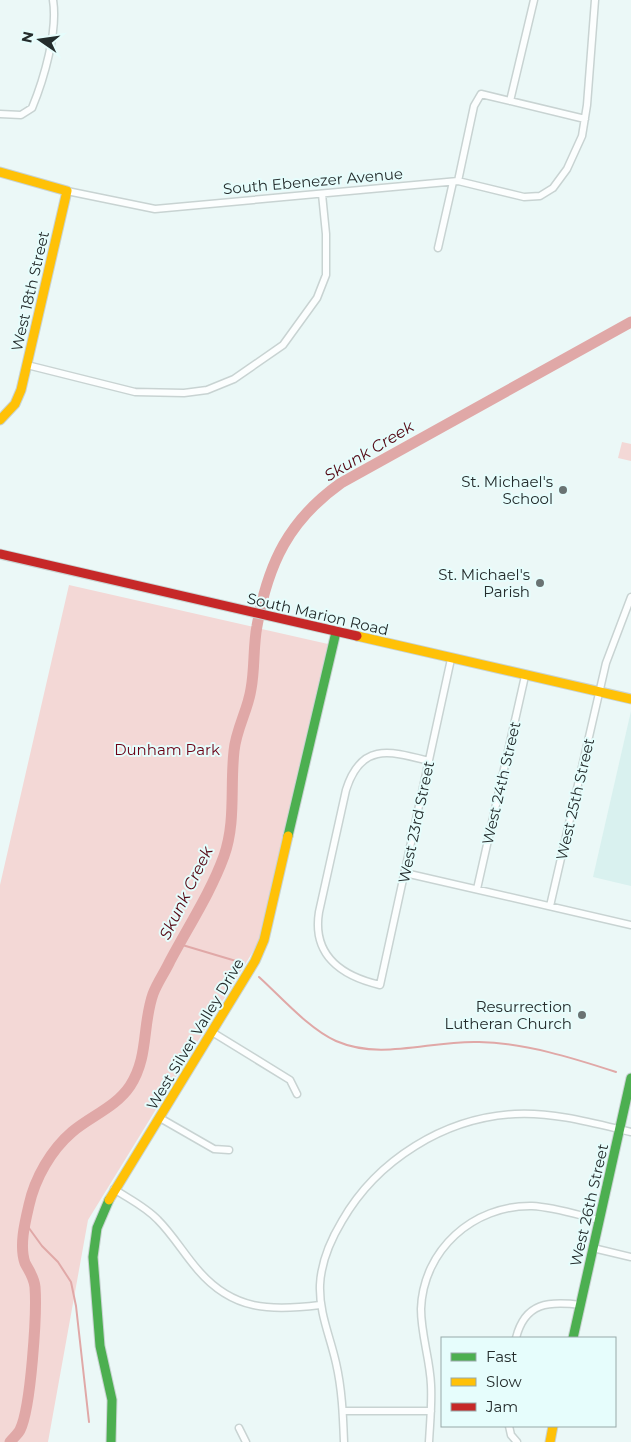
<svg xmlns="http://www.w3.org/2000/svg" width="631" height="1442" font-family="Montserrat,sans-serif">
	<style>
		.built { fill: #d9f1ef }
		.green { fill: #f3d8d6 }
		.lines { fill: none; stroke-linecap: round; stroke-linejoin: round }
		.stream { stroke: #e0a8a7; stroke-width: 2 }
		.river { stroke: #e0a8a7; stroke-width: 11 }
		.street-casing { stroke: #c8d3d2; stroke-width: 9 }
		.fast-casing { stroke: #c8d3d2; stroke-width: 11 }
		.slow-casing { stroke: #c8d3d2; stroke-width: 11 }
		.jam-casing { stroke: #c8d3d2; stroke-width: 11 }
		.street { stroke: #fcfefe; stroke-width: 6 }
		.fast { stroke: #4caf50; stroke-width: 9 }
		.slow { stroke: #ffc107; stroke-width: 9 }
		.jam { stroke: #c62828; stroke-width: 9 }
		.poi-dot { fill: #6a7373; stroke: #e6fdfc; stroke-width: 2 }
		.labels { text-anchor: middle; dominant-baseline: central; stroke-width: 4; stroke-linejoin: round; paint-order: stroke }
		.street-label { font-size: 15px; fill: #242c2c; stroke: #e6fdfc }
		.poi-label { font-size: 15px; fill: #242c2c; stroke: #e6fdfc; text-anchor: end }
		.park-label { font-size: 15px; fill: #6b0015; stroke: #e6fdfc }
		.water-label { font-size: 16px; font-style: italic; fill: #540612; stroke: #e6fdfc }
	</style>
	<rect width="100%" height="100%" fill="#ebf8f7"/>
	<!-- built -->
	<path class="built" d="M 631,711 L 631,886 L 593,877 Z"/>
	<!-- green -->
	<path class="green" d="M 622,442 L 631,444 L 631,461 L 618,458 Z
		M 69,585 L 328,644 L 260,940 L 88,1220 L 48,1442 L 0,1442 L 0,885 Z"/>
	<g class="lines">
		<!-- stream -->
		<path class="stream" d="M 179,944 L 236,961
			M 259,977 C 281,997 309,1029 336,1041 C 382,1061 431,1040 479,1042 C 525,1043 573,1058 616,1072
			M 26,1224 L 42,1246 L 58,1262 L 71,1282 L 76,1306 L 89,1422"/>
		<!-- river -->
		<path class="river" d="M 10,1442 C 13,1438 18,1434 20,1430 C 31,1408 37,1313 35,1287 C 34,1277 29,1271 25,1263 C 19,1246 25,1222 29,1205 C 35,1178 51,1150 72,1132 C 91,1116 116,1107 130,1086 C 149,1057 142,1025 153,994 C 157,983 165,972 170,961 C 188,927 211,892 224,856 C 236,822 230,787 234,751 C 236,729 248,710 251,689 C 255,668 253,646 257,626 C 268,563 289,520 341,483 L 631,322"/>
		<!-- street casing -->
		<g class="street-casing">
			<path id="street" d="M 510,101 L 534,0
				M 0,114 L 21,115 L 32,108 C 44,79 58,31 53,0
				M 458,181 L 474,106 L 481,94 L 585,119
				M 67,191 L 155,209 L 458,181 L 524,197 L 540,196 L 553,188 L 567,169 L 582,136 L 587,105 L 595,0
				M 438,248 L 453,182
				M 27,365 L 135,392 L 184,393 L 207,390 L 234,379 L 283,345 L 317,298 L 326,275 L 326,234 L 322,194
				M 429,761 C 390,751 361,742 346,790 L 319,912 C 312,955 341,976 380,985 L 451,659
				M 405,873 L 631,925
				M 477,889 L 525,676
				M 550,906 L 606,663 L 631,597
				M 212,1032 L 290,1080 L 297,1094
				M 160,1118 L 214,1149 L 229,1150
				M 114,1189 C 129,1199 146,1207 158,1220 C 173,1235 184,1254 198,1270 C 233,1311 271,1311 320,1305
				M 593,1248 L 631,1257
				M 516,1338 C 525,1302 549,1301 581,1305
				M 343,1411 L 431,1411
				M 509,1426 L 511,1435 L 517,1442
				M 239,1428 L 246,1442
				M 344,1442 C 343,1415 342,1389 336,1363 C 330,1336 319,1313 320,1285 C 321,1262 330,1241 342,1221 C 377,1160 444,1118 515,1114 C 554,1112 593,1123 631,1132
				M 429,1442 C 430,1423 432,1404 431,1385 C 430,1359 421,1335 421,1309 C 423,1250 473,1205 532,1206 C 554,1207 578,1215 599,1220"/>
		</g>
		<!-- fast casing -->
		<g class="fast-casing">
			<path id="fast" d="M 288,836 L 336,632
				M 109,1200 L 97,1228 L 93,1257 L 100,1346 L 112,1400 L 111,1442
				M 573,1338 L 631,1078"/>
		</g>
		<!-- slow casing -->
		<g class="slow-casing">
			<path id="slow" d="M 0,172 L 67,191 L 21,390 L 15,404 L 0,420
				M 357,636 L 631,699
				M 109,1200 L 255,961 L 264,940 L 288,836
				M 550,1442 L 553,1426"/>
		</g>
		<!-- jam casing -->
		<g class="jam-casing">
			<path id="jam" d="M 0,554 L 357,636"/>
		</g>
		<!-- street -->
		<use href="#street" class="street"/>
		<!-- fast -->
		<use href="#fast" class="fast"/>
		<!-- slow -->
		<use href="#slow" class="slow"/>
		<!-- jam -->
		<use href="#jam" class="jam"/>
	</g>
	<!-- markers -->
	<g class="poi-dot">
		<circle cx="563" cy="490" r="5"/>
		<circle cx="540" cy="583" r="5"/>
		<circle cx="582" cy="1015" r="5"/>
	</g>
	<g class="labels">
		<!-- street labels -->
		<g class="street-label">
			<text transform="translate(313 181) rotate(-5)">South Ebenezer Avenue</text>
			<text transform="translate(30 291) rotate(-77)">West 18th Street</text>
			<text transform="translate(318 614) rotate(13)">South Marion Road</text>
			<text transform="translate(501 783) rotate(-77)">West 24th Street</text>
			<text transform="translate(575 799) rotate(-77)">West 25th Street</text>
			<text transform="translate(416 822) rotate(-78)">West 23rd Street</text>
			<text transform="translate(195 1034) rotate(-59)">West Silver Valley Drive</text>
			<text transform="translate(589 1205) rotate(-77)">West 26th Street</text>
		</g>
		<!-- poi labels -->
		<g class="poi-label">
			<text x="553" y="481">St. Michael's<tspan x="553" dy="17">School</tspan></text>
			<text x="530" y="574">St. Michael's<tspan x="530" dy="17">Parish</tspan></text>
			<text x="572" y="1006">Resurrection<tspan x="572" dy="17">Lutheran Church</tspan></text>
		</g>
		<!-- park labels -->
		<g class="park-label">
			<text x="167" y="749">Dunham Park</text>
		</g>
		<!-- water labels -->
		<g class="water-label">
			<text transform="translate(369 451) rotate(-31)">Skunk Creek</text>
			<text transform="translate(186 893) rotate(-64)">Skunk Creek</text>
		</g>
	</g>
	<!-- legend -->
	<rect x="441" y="1337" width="175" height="90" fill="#e6fdfc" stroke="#98a9a9"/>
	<rect x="451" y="1353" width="25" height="8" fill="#4caf50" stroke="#98a9a9"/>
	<text x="486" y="1362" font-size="15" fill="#242c2c">Fast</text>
	<rect x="451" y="1378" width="25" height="8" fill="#ffc107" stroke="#98a9a9"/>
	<text x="486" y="1387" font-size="15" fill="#242c2c">Slow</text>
	<rect x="451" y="1403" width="25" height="8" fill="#c62828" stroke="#98a9a9"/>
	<text x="486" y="1412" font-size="15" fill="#242c2c">Jam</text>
	<!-- north arrow -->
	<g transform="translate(40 40) rotate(283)" stroke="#e6fdfc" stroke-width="4" paint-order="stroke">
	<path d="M0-4L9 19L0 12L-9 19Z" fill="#242c2c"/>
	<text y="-8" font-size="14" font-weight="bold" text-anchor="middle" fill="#242c2c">N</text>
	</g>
</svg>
